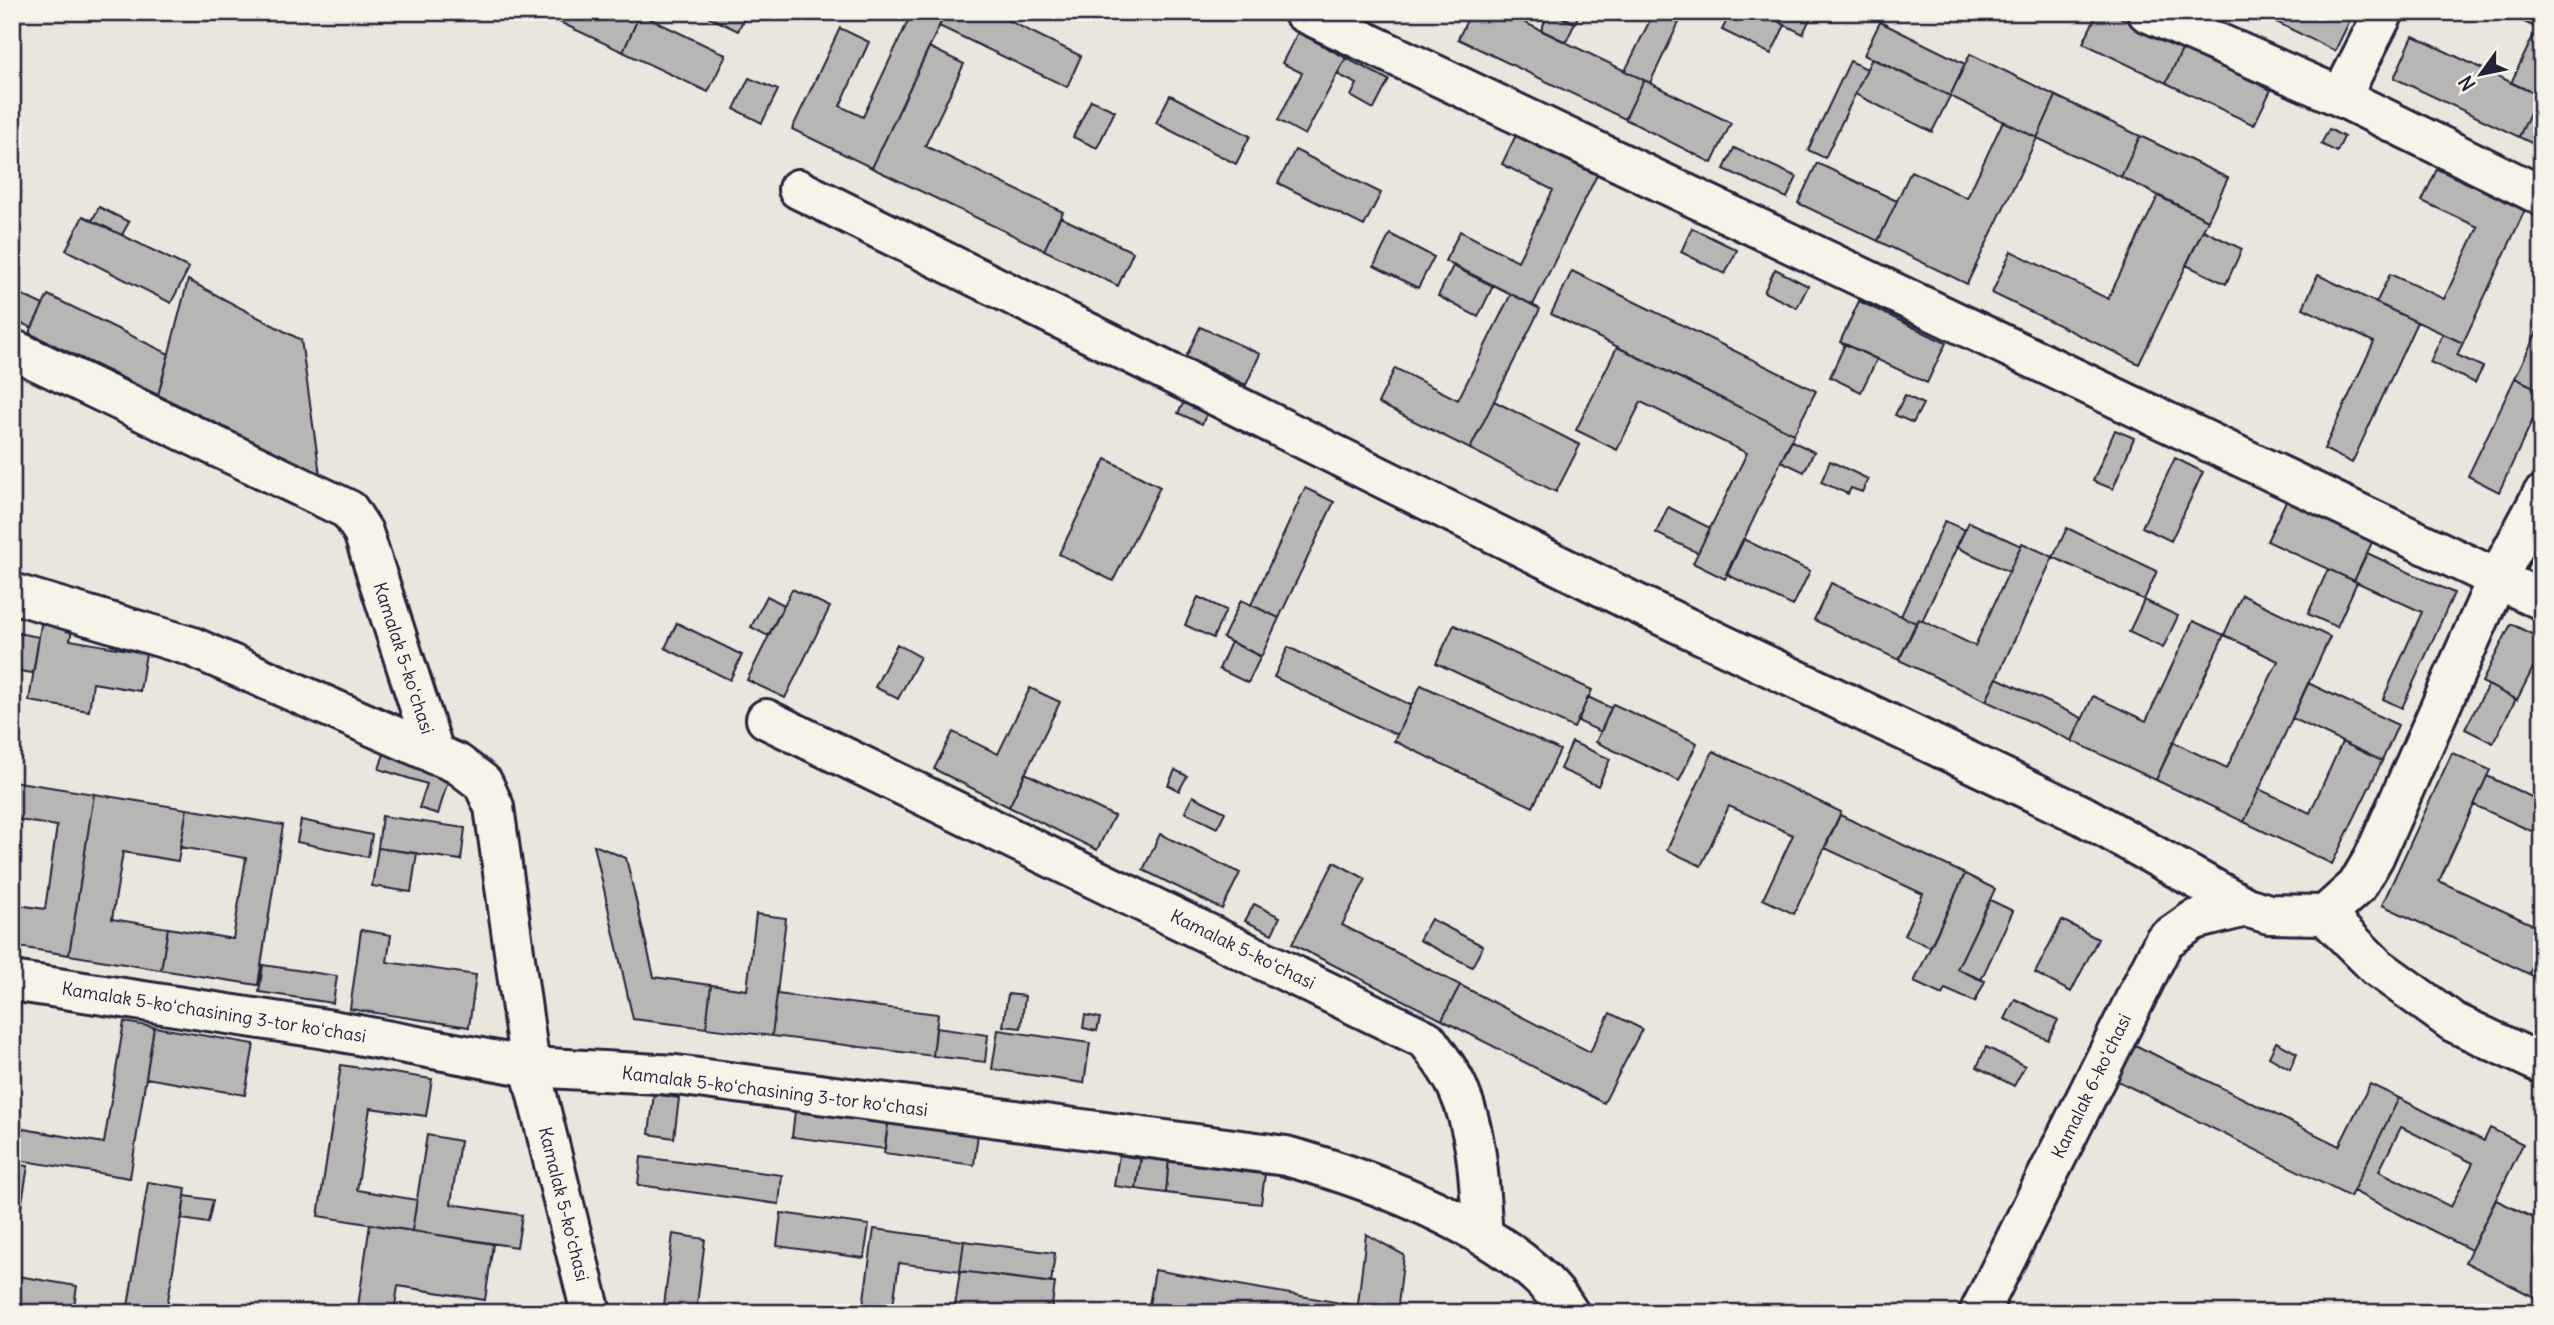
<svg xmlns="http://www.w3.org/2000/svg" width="2554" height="1325" font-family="Delius,sans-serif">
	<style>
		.building { fill: #b8b6b5; stroke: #22223b; stroke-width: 2; fill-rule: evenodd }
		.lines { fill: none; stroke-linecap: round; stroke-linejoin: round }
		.minor-casing { stroke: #22223b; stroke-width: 44 }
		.minor { stroke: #f7f3e8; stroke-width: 38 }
		.labels { text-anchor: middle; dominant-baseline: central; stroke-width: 6; stroke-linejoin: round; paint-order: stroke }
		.street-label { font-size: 18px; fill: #22223b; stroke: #f7f3e8 }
	</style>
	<rect width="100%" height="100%" fill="#eae6de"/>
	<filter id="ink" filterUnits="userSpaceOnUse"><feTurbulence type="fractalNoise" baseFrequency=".0143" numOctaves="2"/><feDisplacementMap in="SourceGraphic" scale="14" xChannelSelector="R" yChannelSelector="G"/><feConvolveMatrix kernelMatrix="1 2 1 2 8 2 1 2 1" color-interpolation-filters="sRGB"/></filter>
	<g filter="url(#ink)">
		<!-- building -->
		<path class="building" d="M 538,12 L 636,12 L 640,14 L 623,52 Z
			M 711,12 L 747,12 L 738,31 L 709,17 Z
			M 854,12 L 871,12 L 868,20 Z
			M 895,12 L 946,12 L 872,168 L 792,129 L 840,28 L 869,42 L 840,106 L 863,117 L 909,19 Z
			M 946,12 L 1005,12 L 1003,18 L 1081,56 L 1067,87 L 939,26 Z
			M 1471,12 L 1503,12 L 1644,80 L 1625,119 L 1458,39 Z
			M 1549,12 L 1575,23 L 1566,42 L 1541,30 Z
			M 1553,12 L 1580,12 L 1575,23 Z
			M 1654,12 L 1684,12 L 1650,83 L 1625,71 Z
			M 1731,12 L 1782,15 L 1779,22 L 1785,25 L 1771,54 L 1722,30 Z
			M 1777,12 L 1813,12 L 1803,34 L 1779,22 L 1782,15 Z
			M 2098,12 L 2110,12 L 2183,48 L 2166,83 L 2083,43 Z
			M 2256,12 L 2354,12 L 2335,51 Z
			M 2503,12 L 2542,12 L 2542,31 L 2537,28 Z
			M 640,14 L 726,55 L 708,92 L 623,52 Z
			M 1880,22 L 1965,64 L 1950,96 L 1864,55 Z
			M 2537,28 L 2542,31 L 2542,88 L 2538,95 L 2511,83 Z
			M 1298,32 L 1346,58 L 1305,135 L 1278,120 L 1302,73 L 1282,63 Z
			M 2413,36 L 2538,95 L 2519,137 L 2394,78 Z
			M 929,47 L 964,64 L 925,146 L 1063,212 L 1044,250 L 872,168 Z
			M 2183,48 L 2271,90 L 2254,125 L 2166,83 Z
			M 1970,54 L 2056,96 L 2037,138 L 1950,96 Z
			M 1346,58 L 1389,80 L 1374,109 L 1351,96 L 1357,84 L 1337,74 Z
			M 1872,58 L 1950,96 L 1932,132 L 1855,94 Z
			M 1850,61 L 1867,69 L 1825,158 L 1808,150 Z
			M 749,78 L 778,90 L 762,123 L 734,109 Z
			M 1644,80 L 1731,123 L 1712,163 L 1625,119 Z
			M 1170,95 L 1250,136 L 1236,164 L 1156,123 Z
			M 2056,96 L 2140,136 L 2121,177 L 2037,138 Z
			M 2537,98 L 2542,101 L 2542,148 L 2519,137 Z
			M 1091,100 L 1115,111 L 1097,148 L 1073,137 Z
			M 2003,121 L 2037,138 L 1967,284 L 1878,241 L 1911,171 L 1967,198 Z
			M 2329,129 L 2344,137 L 2337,152 L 2321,144 Z
			M 1516,135 L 1597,175 L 1533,305 L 1445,261 L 1460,231 L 1518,261 L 1553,190 L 1502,164 Z
			M 2140,136 L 2228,178 L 2208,220 L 2121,177 Z
			M 1734,148 L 1797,177 L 1787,198 L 1724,169 Z
			M 1295,150 L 1381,193 L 1364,226 L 1278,183 Z
			M 1817,163 L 1897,201 L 1878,241 L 1798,203 Z
			M 2437,169 L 2525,210 L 2463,343 L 2376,303 L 2390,274 L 2444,299 L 2478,227 L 2422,201 Z
			M 2158,196 L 2208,220 L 2139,364 L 1992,293 L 2011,251 L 2108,299 Z
			M 99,207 L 129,222 L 122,235 L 92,221 Z
			M 83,216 L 189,268 L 171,303 L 66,250 Z
			M 1060,217 L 1133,252 L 1118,286 L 1044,250 Z
			M 1692,228 L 1737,250 L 1725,274 L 1681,252 Z
			M 2203,230 L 2242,249 L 2226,284 L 2186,265 Z
			M 1390,234 L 1434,257 L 1418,288 L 1374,266 Z
			M 1453,266 L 1493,286 L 1478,317 L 1438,296 Z
			M 1775,269 L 1808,286 L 1797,308 L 1764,292 Z
			M 1572,271 L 1816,391 L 1794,434 L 1551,314 Z
			M 2318,275 L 2417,322 L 2352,463 L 2324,449 L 2374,342 L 2303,308 Z
			M 188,280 L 301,340 L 320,474 L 158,395 Z
			M 12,290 L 43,305 L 32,328 L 12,319 Z
			M 1511,294 L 1540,309 L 1470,449 L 1378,403 L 1395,368 L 1458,400 Z
			M 48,295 L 169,354 L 158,395 L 29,333 Z
			M 1859,301 L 1946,343 L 1927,383 L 1840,342 Z
			M 2542,321 L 2542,391 L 2515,378 Z
			M 1200,327 L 1260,354 L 1246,385 L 1186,357 Z
			M 2443,334 L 2463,343 L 2457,355 L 2483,367 L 2475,383 L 2430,362 Z
			M 1845,344 L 1877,359 L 1861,392 L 1830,377 Z
			M 1617,347 L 1794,434 L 1725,579 L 1693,563 L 1747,453 L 1641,402 L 1617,450 L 1576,430 Z
			M 2515,378 L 2542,391 L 2542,400 L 2499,492 L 2468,476 Z
			M 1905,395 L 1923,404 L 1913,423 L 1895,415 Z
			M 1186,398 L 1209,409 L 1202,424 L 1178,413 Z
			M 1494,401 L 1580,445 L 1556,492 L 1470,449 Z
			M 2115,430 L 2134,438 L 2113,489 L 2093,481 Z
			M 1792,441 L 1814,452 L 1804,472 L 1781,461 Z
			M 2175,458 L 2203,472 L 2171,541 L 2142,527 Z
			M 1106,459 L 1160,487 L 1113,581 L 1059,554 Z
			M 1830,461 L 1868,479 L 1862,492 L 1851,488 L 1848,494 L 1821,482 Z
			M 1305,488 L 1334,502 L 1279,618 L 1251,605 Z
			M 2286,501 L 2373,540 L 2354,581 L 2267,541 Z
			M 1668,507 L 1710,528 L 1698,553 L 1656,533 Z
			M 1945,521 L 1965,530 L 1922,621 L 1919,619 L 1916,623 L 1901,616 Z
			M 1969,522 L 2021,546 L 2009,572 L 1956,547 Z
			M 2067,528 L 2157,571 L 2144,600 L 2053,557 Z
			M 1743,539 L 1810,571 L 1793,606 L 1726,574 Z
			M 2022,543 L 2053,557 L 1986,701 L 1899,660 L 1919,619 L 1975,646 Z
			M 2367,553 L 2454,593 L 2402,708 L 2383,699 L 2422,612 L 2354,581 Z
			M 2328,569 L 2357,582 L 2337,627 L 2308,614 Z
			M 1831,583 L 1916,623 L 1899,660 L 1814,620 Z
			M 792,589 L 830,607 L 785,698 L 747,680 Z
			M 2242,595 L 2330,637 L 2244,822 L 2156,780 L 2173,742 L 2227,768 L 2278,661 L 2224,635 Z
			M 767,596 L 784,605 L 768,636 L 751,627 Z
			M 1198,597 L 1226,610 L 1213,638 L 1185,625 Z
			M 1241,600 L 1279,618 L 1261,657 L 1223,638 Z
			M 2144,600 L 2178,616 L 2163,648 L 2129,632 Z
			M 42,618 L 73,623 L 70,640 L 146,653 L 140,691 L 93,683 L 89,711 L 29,701 Z
			M 2193,621 L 2224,635 L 2156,780 L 2072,741 L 2093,696 L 2146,721 Z
			M 677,623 L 742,655 L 730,680 L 665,648 Z
			M 2511,624 L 2542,639 L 2542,650 L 2517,700 L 2482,682 Z
			M 1454,625 L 1592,690 L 1574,728 L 1436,663 Z
			M 12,632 L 39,637 L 33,673 L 12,670 Z
			M 1231,642 L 1261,656 L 1248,683 L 1219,669 Z
			M 897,644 L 920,657 L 898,699 L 875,687 Z
			M 1288,647 L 1411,705 L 1397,735 L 1274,677 Z
			M 1997,678 L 2082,718 L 2072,741 L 1986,701 Z
			M 2308,683 L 2398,725 L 2382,761 L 2292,718 Z
			M 1421,685 L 1560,750 L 1533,807 L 1394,741 Z
			M 2488,685 L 2516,699 L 2493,743 L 2465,729 Z
			M 1030,688 L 1060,702 L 1009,807 L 934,769 L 953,732 L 998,754 Z
			M 1588,697 L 1611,708 L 1601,732 L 1578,721 Z
			M 1613,704 L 1697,743 L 1679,781 L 1596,742 Z
			M 1572,742 L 1610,759 L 1598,786 L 1560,769 Z
			M 2342,742 L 2382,761 L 2332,864 L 2244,822 L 2259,789 L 2310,813 Z
			M 1713,751 L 1841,812 L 1794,914 L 1763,899 L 1793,835 L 1729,806 L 1701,866 L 1667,850 Z
			M 2452,753 L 2490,770 L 2439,881 L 2542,929 L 2542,947 L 2529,974 L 2382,905 Z
			M 384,754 L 450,774 L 438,814 L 419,808 L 427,784 L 379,769 Z
			M 1175,770 L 1187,776 L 1179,791 L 1168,785 Z
			M 1025,773 L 1114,816 L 1097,850 L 1009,807 Z
			M 2487,776 L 2542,802 L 2542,836 L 2474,805 Z
			M 12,781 L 94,794 L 69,955 L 12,946 L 12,904 L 45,909 L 57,826 L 12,819 Z
			M 94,794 L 187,809 L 178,861 L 123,852 L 112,919 L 168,928 L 161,970 L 69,955 Z
			M 1193,796 L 1225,812 L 1217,828 L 1185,812 Z
			M 187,809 L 283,825 L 258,985 L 161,970 L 168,928 L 233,939 L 246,858 L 180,847 Z
			M 1840,815 L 1965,874 L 1930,947 L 1904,935 L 1923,894 L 1825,848 Z
			M 382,816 L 465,828 L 461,860 L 378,848 Z
			M 301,820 L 372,835 L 368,857 L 297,842 Z
			M 1160,834 L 1240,873 L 1222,909 L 1143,870 Z
			M 594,845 L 626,858 L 654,977 L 711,985 L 706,1028 L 633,1019 Z
			M 378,848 L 417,853 L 411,892 L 372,886 Z
			M 1334,862 L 1366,879 L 1342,925 L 1460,985 L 1442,1020 L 1292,944 Z
			M 1965,874 L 1995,889 L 1957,969 L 1985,981 L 1975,1002 L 1945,989 L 1942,995 L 1914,982 Z
			M 1990,900 L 2013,911 L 1981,980 L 1957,969 Z
			M 1254,904 L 1280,917 L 1272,934 L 1245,921 Z
			M 756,914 L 786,918 L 772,1036 L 706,1028 L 711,985 L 747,990 Z
			M 1431,919 L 1483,946 L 1472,967 L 1419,940 Z
			M 2062,920 L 2098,939 L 2071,992 L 2035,973 Z
			M 361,930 L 391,935 L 387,962 L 476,975 L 469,1027 L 350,1009 Z
			M 2542,947 L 2542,980 L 2529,974 Z
			M 263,965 L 337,976 L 333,1003 L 259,992 Z
			M 1460,985 L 1590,1052 L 1610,1013 L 1642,1029 L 1604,1103 L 1442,1020 Z
			M 777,994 L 938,1014 L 933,1056 L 772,1036 Z
			M 1008,994 L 1025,996 L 1021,1028 L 1003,1026 Z
			M 2015,999 L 2058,1020 L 2048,1040 L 2005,1019 Z
			M 1085,1015 L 1100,1018 L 1097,1031 L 1083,1028 Z
			M 124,1022 L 154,1027 L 130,1178 L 12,1159 L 12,1127 L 104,1143 Z
			M 154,1027 L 254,1044 L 245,1095 L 146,1078 Z
			M 936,1028 L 988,1035 L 985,1062 L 933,1056 Z
			M 998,1030 L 1090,1043 L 1084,1083 L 992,1069 Z
			M 2276,1042 L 2297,1053 L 2290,1069 L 2269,1057 Z
			M 2131,1043 L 2339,1146 L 2370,1084 L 2399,1098 L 2350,1197 L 2114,1079 Z
			M 1986,1047 L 2025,1066 L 2014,1086 L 1977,1067 Z
			M 341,1065 L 432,1079 L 426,1116 L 370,1108 L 357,1190 L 417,1200 L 412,1231 L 318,1216 Z
			M 654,1094 L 679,1098 L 674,1138 L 649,1134 Z
			M 2399,1098 L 2484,1141 L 2490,1128 L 2523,1144 L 2471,1250 L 2353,1191 ZM 2401,1127 L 2473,1163 L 2451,1207 L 2379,1171 Z
			M 796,1103 L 889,1116 L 885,1149 L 792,1137 Z
			M 889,1114 L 979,1126 L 974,1165 L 884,1153 Z
			M 427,1135 L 460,1141 L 451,1204 L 522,1215 L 517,1247 L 412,1231 Z
			M 1119,1155 L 1141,1159 L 1136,1189 L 1114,1186 Z
			M 1141,1155 L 1169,1159 L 1166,1193 L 1136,1189 Z
			M 1169,1156 L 1266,1166 L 1261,1204 L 1166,1193 Z
			M 641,1157 L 782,1175 L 779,1204 L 638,1185 Z
			M 12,1164 L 28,1166 L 12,1262 Z
			M 148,1182 L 186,1188 L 185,1196 L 166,1313 L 127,1313 Z
			M 185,1196 L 213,1200 L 208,1223 L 182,1219 Z
			M 2496,1200 L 2542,1222 L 2542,1301 L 2465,1262 Z
			M 781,1213 L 869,1225 L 864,1258 L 777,1246 Z
			M 370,1224 L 493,1244 L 485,1300 L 398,1286 L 394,1313 L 357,1313 Z
			M 874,1229 L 964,1241 L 960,1271 L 899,1263 L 892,1313 L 862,1313 Z
			M 673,1234 L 705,1239 L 696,1313 L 663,1313 Z
			M 1366,1234 L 1404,1255 L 1397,1313 L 1357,1313 Z
			M 964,1241 L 1055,1253 L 1051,1283 L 960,1271 Z
			M 1155,1270 L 1352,1305 L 1351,1313 L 1195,1313 L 1149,1305 Z
			M 960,1271 L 1055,1283 L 1051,1313 L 954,1313 Z
			M 12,1275 L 77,1286 L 73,1313 L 12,1313 Z"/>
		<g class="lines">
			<!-- minor casing -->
			<g class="minor-casing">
				<path id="minor" d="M 1303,12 L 2542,600
					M 2147,12 L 2341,97 L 2542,196
					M 2341,97 L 2384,12
					M 798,189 L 1629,600 L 2084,816 L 2246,907 L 2269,914 L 2325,915 L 2357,886 L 2374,857 L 2497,579 L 2542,495
					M 12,349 L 349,510 L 363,532 L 435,755
					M 12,593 L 190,646 L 458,764 L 483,783 L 494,807 L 530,1067 L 591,1313
					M 766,719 L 1427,1040 C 1438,1056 1452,1073 1459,1091 C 1479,1137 1479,1188 1483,1236
					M 2325,915 L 2377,967 L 2453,1022 L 2542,1064
					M 12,981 L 326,1029 L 530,1067 L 676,1075 L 1286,1156 C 1373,1180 1522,1234 1569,1313
					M 1979,1313 L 2164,941 L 2194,920 L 2246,907"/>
			</g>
			<!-- minor -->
			<use href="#minor" class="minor"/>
		</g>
	</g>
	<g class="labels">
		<!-- street labels -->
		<g class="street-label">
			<text transform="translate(404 658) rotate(72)">Kamalak 5-koʻchasi</text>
			<text transform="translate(1243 949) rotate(26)">Kamalak 5-koʻchasi</text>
			<text transform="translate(214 1012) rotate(9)">Kamalak 5-koʻchasining 3-tor koʻchasi</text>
			<text transform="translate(2091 1086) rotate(-64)">Kamalak 6-koʻchasi</text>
			<text transform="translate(775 1091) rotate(7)">Kamalak 5-koʻchasining 3-tor koʻchasi</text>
			<text transform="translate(564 1204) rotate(76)">Kamalak 5-koʻchasi</text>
		</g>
	</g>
	<!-- margin -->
	<rect width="2554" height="1325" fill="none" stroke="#f7f3e8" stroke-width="42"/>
	<rect x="21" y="21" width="2512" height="1283" fill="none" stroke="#22223b" stroke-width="2.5" filter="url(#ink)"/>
	<!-- north arrow -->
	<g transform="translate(2481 74) rotate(237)" stroke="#f7f3e8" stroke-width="5" paint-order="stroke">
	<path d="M0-5L12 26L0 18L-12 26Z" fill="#22223b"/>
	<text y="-10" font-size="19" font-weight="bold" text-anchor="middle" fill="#22223b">N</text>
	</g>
</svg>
